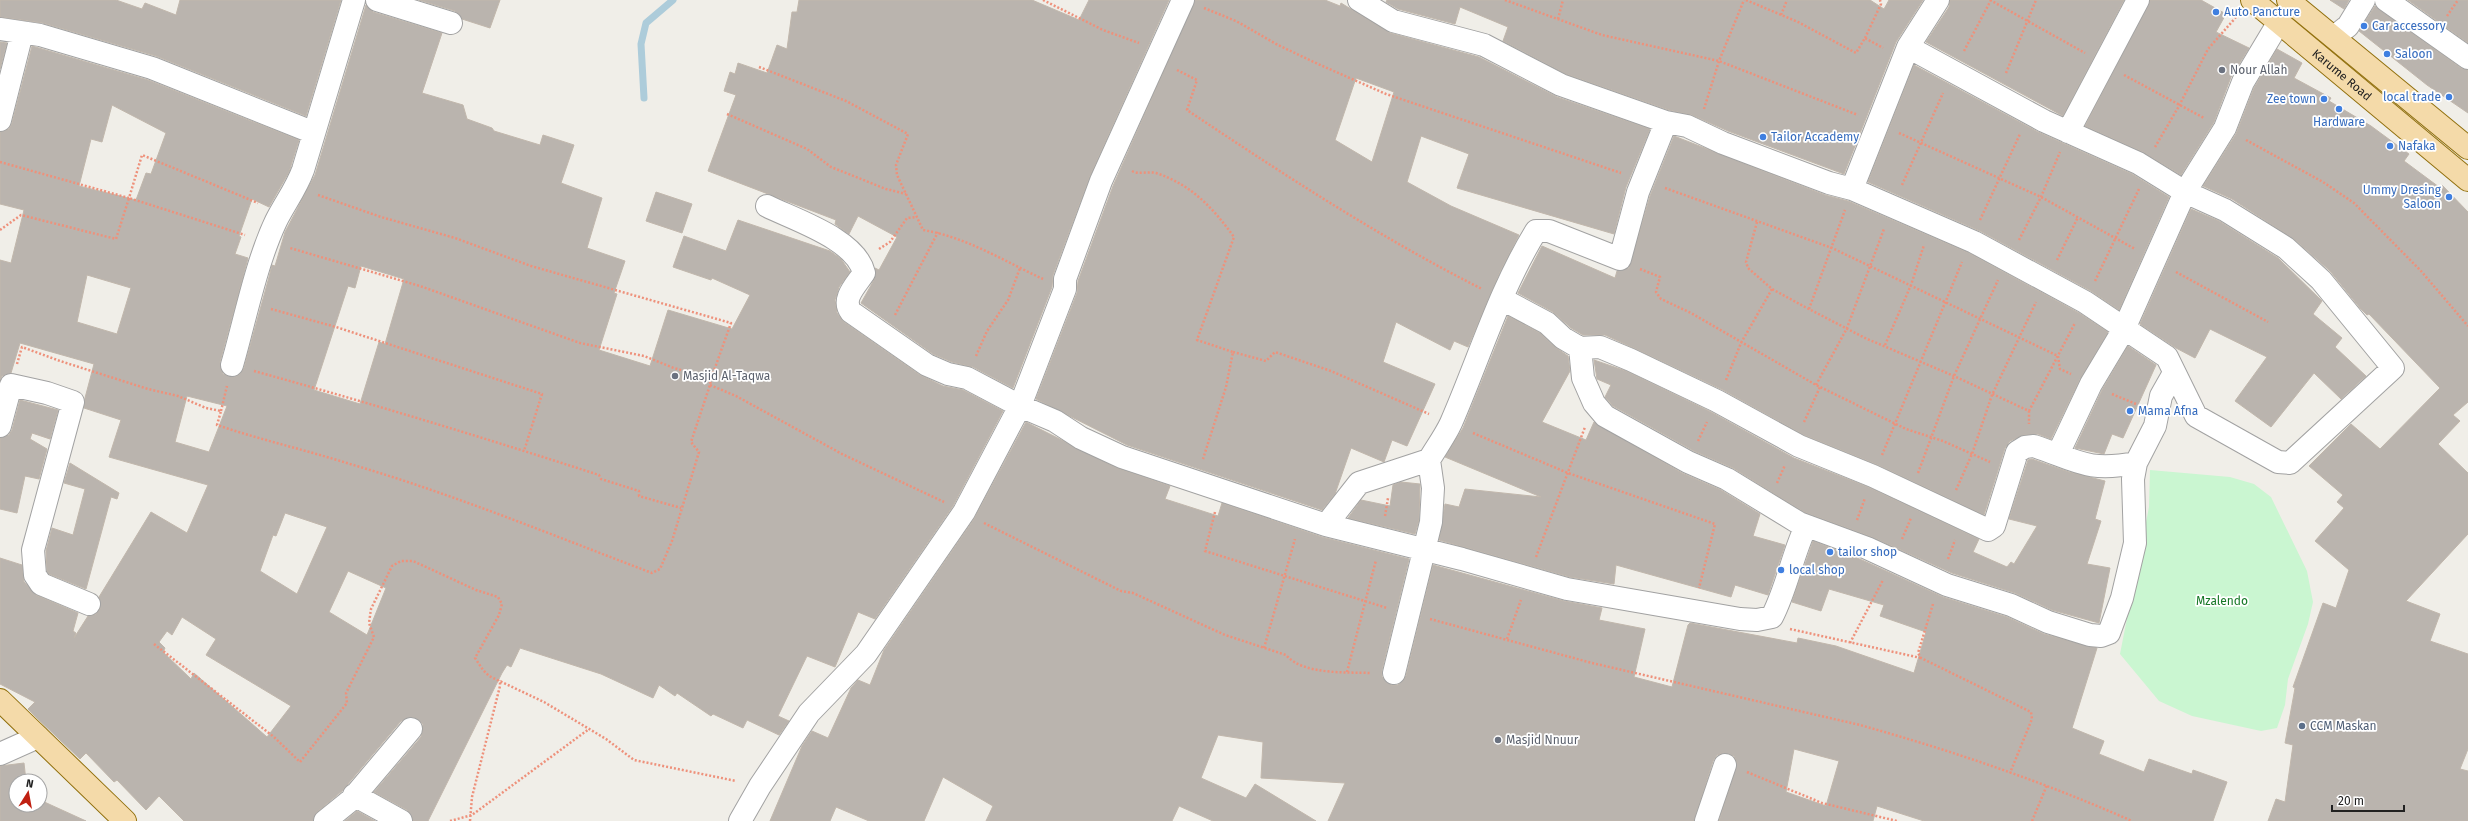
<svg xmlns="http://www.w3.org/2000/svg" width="2468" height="821" font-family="'Fira Sans',sans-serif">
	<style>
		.park { fill: #caf6d1 }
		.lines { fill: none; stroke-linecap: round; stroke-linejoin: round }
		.stream { stroke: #adccda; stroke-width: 7 }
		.building { fill: #bab4ae; stroke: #c1b7ac; fill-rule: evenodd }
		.minor-casing { stroke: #a2a2a2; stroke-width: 24 }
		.major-casing { stroke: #91700d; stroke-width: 24 }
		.path { stroke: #ee917b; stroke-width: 2.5; stroke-dasharray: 2 2; stroke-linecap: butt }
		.minor { stroke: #fff; stroke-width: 22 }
		.major { stroke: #f4daa9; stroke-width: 22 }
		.shop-dot { fill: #3f7fe0; stroke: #fff; stroke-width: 1.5 }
		.worship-dot { fill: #6b7280; stroke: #fff; stroke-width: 1.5 }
		.service-dot { fill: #5c6f8a; stroke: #fff; stroke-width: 1.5 }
		.labels { text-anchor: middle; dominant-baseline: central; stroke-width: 3.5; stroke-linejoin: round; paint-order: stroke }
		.shop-label { font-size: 12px; fill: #366cbe; stroke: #fff; text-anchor: start }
		.worship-label { font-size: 12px; fill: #5b616d; stroke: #fff; text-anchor: start }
		.street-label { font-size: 12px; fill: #212121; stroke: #fff }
		.park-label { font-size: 12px; fill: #167826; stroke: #fff }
		.service-label { font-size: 12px; fill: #4e5e75; stroke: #fff; text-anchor: start }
	</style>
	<rect width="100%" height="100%" fill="#f0eee8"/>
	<!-- park -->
	<path class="park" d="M 2150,470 L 2230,477 L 2254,484 L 2271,497 L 2307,571 L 2313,602 L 2308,624 L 2288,679 L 2285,705 L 2277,728 L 2261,731 L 2192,716 L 2159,701 L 2120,654 L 2149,507 Z"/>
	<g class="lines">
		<!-- stream -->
		<path class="stream" d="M 644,98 L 641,44 L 646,23 L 673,0"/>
	</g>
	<!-- building -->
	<path class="building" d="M 0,0 L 116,0 L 142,9 L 145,3 L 176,15 L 180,0 L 341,0 L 306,116 L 156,56 L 43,23 L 0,17 Z
		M 419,0 L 500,0 L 490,28 L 462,19 L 455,11 Z
		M 799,0 L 1032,0 L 1079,20 L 1089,0 L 1169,0 L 1090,176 L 1053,275 L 1052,287 L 1013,388 L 973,367 L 952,362 L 933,354 L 861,303 L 874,280 L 875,268 L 879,270 L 897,237 L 858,216 L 849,234 L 835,224 L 836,220 L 708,171 L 736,95 L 724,91 L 730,72 L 735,74 L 738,63 L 767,73 L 777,45 L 787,49 L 792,12 L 797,12 Z
		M 1195,0 L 1325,0 L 1340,6 L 1341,3 L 1390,33 L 1479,57 L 1557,97 L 1650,129 L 1626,187 L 1614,234 L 1457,188 L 1469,154 L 1421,136 L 1407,182 L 1451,206 L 1519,235 L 1500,272 L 1468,347 L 1454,341 L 1450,350 L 1396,322 L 1383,362 L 1435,384 L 1407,446 L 1392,440 L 1384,462 L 1351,448 L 1335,494 L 1322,510 L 1127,445 L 1036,399 L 1077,293 L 1078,281 L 1113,186 ZM 1356,78 L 1394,92 L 1372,162 L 1335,140 Z
		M 1387,0 L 1870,0 L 1884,9 L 1889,0 L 1923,0 L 1896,42 L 1844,174 L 1728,131 L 1692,115 L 1669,110 L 1566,74 L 1503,41 L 1508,27 L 1460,7 L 1455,24 L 1398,9 L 1386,2 Z
		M 1950,0 L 2124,0 L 2063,116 L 1926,42 L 1949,7 Z
		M 2150,0 L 2201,0 L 2226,14 L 2216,32 L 2249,48 L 2231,77 L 2214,122 L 2181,175 L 2143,152 L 2085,126 Z
		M 2330,0 L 2349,0 L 2344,9 Z
		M 2408,0 L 2468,0 L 2468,43 Z
		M 366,5 L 373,12 L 442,33 L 422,93 L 463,105 L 467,119 L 492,128 L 494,131 L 540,145 L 543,135 L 574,145 L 561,183 L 602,198 L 587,248 L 625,261 L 614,293 L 617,294 L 599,350 L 650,366 L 668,310 L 732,329 L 750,295 L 712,278 L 711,280 L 673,267 L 684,236 L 726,251 L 738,220 L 830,251 L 841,259 L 850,272 L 839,287 L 835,300 L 837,313 L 844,322 L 920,375 L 943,386 L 963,390 L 1003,411 L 953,506 L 875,619 L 858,612 L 835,667 L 807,656 L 778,716 L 789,721 L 779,735 L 747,720 L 743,728 L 713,714 L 711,716 L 677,693 L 675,696 L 659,685 L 653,698 L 601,674 L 520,648 L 511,667 L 507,665 L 502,673 L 428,821 L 413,821 L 407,810 L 374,792 L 421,737 L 423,724 L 413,717 L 401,721 L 342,791 L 317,812 L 313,821 L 184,821 L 159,796 L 146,810 L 117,780 L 114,782 L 86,753 L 80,759 L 39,720 L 28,709 L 35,702 L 0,684 L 0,558 L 22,565 L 24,582 L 36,595 L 78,613 L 73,631 L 76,633 L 74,638 L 88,616 L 96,614 L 100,609 L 99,597 L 151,512 L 187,533 L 208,485 L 109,457 L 121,420 L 84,408 L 85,398 L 94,364 L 20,343 L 11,373 L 2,376 L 0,380 L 0,260 L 11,263 L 24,210 L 0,204 L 0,132 L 9,129 L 12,123 L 32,46 L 148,80 L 299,140 L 289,172 L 269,207 L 252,199 L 239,236 L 241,237 L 235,254 L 248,258 L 220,362 L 223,374 L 235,377 L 240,374 L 244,368 L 269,277 L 272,265 L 275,266 L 285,232 L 315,175 ZM 112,105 L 166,133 L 151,174 L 146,173 L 136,200 L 79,186 L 91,139 L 102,142 ZM 361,266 L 404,279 L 385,344 L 379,342 L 360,404 L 314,390 L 348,286 L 355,288 ZM 87,275 L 131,288 L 117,334 L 77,322 ZM 187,396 L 227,406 L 209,452 L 175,442 ZM 285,513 L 327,527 L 297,594 L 260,571 L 273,535 L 276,536 ZM 348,571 L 386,588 L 367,635 L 329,612 ZM 182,617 L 216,639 L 206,655 L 291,706 L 267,737 L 194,673 L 191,679 L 163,652 L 165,648 L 159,642 L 167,631 L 172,635 Z
		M 2375,6 L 2461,68 L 2468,70 L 2468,113 L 2427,85 L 2359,31 Z
		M 0,42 L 7,43 L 0,69 Z
		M 2277,49 L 2302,63 L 2294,78 L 2331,98 L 2329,101 L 2371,126 L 2409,154 L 2404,161 L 2439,187 L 2442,185 L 2468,212 L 2468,402 L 2453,415 L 2460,421 L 2438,444 L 2468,473 L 2468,534 L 2406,601 L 2440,614 L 2430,641 L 2468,654 L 2468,749 L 2460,769 L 2468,771 L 2468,821 L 2268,821 L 2276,799 L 2285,802 L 2293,745 L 2285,743 L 2295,688 L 2293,687 L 2323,603 L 2336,608 L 2349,570 L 2315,541 L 2344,508 L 2337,502 L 2343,495 L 2309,466 L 2351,424 L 2380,449 L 2440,388 L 2369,314 L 2367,315 L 2360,308 L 2330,271 L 2294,239 L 2232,199 L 2203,186 L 2236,134 L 2254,88 Z
		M 1914,65 L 2038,132 L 2132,174 L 2169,197 L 2119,310 L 2091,291 L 1980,231 L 1868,182 Z
		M 1674,136 L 1825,195 L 1848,201 L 1969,253 L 2079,313 L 2108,332 L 2080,379 L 2051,439 L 2038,434 L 2024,435 L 2010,441 L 2005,448 L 1984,515 L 1878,465 L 1804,435 L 1723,390 L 1636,349 L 1605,335 L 1583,335 L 1571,328 L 1553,312 L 1518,293 L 1542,246 L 1615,278 L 1617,271 L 1629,268 L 1650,196 Z
		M 656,192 L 692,204 L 682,233 L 646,221 Z
		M 2191,209 L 2219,221 L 2278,258 L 2322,301 L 2313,314 L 2342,338 L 2335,347 L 2366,376 L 2341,399 L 2314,373 L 2271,427 L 2235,401 L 2267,357 L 2210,329 L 2195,358 L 2176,348 L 2140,324 Z
		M 1508,316 L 1540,333 L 1555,347 L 1568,356 L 1570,371 L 1542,422 L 1586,440 L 1594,422 L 1682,473 L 1721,490 L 1760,514 L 1753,536 L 1785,545 L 1768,595 L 1735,585 L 1731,597 L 1616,565 L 1614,584 L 1570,577 L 1439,540 L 1445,504 L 1459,507 L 1465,489 L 1541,497 L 1445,457 L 1463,428 Z
		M 2128,346 L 2156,365 L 2123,438 L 2112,434 L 2104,454 L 2075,448 L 2102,390 Z
		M 1594,360 L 1626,371 L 1711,412 L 1794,458 L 1868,487 L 1979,539 L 1973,552 L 2007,567 L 2011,562 L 2014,564 L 2037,526 L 2009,519 L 2028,460 L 2032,459 L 2069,472 L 2105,481 L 2095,519 L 2101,521 L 2087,564 L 2110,568 L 2099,623 L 2052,610 L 2015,593 L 1952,573 L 1872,537 L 1804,512 L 1733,468 L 1694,451 L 1613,406 L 1605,397 L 1611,385 L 1597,379 Z
		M 20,400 L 58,410 L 50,439 L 32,433 L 30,439 L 47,449 L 39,479 L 25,476 L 17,513 L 0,509 L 0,438 L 9,435 L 12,430 Z
		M 1026,422 L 1117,468 L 1170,486 L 1165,499 L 1218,516 L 1222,503 L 1322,537 L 1409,559 L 1382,670 L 1382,677 L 1391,685 L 1398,685 L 1406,676 L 1433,565 L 1564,601 L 1602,608 L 1599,620 L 1645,629 L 1634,677 L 1672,687 L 1688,625 L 1690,623 L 1797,643 L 1798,638 L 1836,646 L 1914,673 L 1926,632 L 1880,616 L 1884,605 L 1829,589 L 1821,611 L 1792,602 L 1813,541 L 1862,560 L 1943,597 L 2007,617 L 2044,634 L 2097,648 L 2072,728 L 2104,741 L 2099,754 L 2144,772 L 2149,759 L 2192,774 L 2193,770 L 2227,782 L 2213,821 L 1924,821 L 1877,806 L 1873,821 L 1719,821 L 1737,763 L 1734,756 L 1723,753 L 1717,755 L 1713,761 L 1694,821 L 1328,821 L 1345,783 L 1261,778 L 1263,742 L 1218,735 L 1201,778 L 1246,798 L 1255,784 L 1316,821 L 1213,821 L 1179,806 L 1172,821 L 986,821 L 993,806 L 943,777 L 924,821 L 869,821 L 836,807 L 830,821 L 770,821 L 802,746 L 812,731 L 828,738 L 851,688 L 858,680 L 870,685 L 884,650 L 974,519 ZM 1794,749 L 1839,761 L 1826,806 L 1786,792 Z
		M 70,463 L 119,493 L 117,499 L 111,497 L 86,589 L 49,574 L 47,571 L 46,551 L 52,528 L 73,535 L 85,489 L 64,483 Z
		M 1401,482 L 1420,484 L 1419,520 L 1415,534 L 1348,518 L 1361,500 L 1390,506 L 1393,485 Z
		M 24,763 L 26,781 L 16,781 L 16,805 L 40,805 L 40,800 L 86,821 L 0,821 L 0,766 Z
		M 357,811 L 375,821 L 345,821 Z"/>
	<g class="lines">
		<!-- minor casing -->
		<g class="minor-casing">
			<path id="minor" d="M 377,0 L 451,23
				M 1359,0 L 1393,21 L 1484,45 L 1561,85 L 1666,122
				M 2386,0 L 2468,58
				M 0,29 L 40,35 L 152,68 L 312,132
				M 2334,37 L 2348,26 L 2364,0
				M 1908,47 L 1852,189 L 1974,242 L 2085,302 L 2167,357 L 2196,416 L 2278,462 L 2290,463 L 2393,368 L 2321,280 L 2286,248 L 2225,210 L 2185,192 L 2138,163 L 2044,121 L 1908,47 L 1938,0
				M 0,120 L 22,33
				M 2068,132 L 2138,0
				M 767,206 C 795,220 856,239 864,273 C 856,285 841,299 851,312 L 927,365 L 948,374 L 967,378 L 1020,406 L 1055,421 L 1081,438 L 1122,457 L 1326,525 L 1359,483 L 1429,460 C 1436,448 1445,436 1451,423 C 1479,359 1499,291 1536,231 L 1549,231 L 1620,259 L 1638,192 L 1666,122 L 1687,126 L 1723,143 L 1829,183 L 1852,189
				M 1502,299 L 1547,323 L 1563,338 L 1580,348 L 1583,378 L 1594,403 L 1605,416 L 1688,462 L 1727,479 L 1799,523 L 1867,548 L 1947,585 L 2011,605 L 2048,622 L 2090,635 L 2101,636 L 2109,633 L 2122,598 L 2135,543 L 2133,479 L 2136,463
				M 1580,348 L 1600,347 L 1631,360 L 1717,401 L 1799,446 L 1873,476 L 1988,530 L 1994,526 L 2017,452 L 2025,447 L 2034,446 C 2078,461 2087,472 2136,463 L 2155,426 L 2161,396 L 2174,373
				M 232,365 C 245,320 256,263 276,221 C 285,203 296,189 303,170 L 354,0
				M 0,426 L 11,385 L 47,393 L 73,402 L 33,550 L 35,575 L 41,584 L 89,604
				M 2058,454 L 2091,384 L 2124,329 L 2185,192 L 2225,128 L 2243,82 L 2279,22
				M 1326,525 L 1462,559 L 1567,589 L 1740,619 L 1757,620 L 1772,617 C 1787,588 1792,556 1806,526
				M 1394,673 L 1431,522 L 1433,488 L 1429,460
				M 0,754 L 38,737
				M 354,795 L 401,821
				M 325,821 L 351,800 L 411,729
				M 740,821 L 760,786 L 809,713 L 866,654 L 964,512 L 1020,406 L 1065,289 L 1065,279 L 1101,181 L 1183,0
				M 1706,821 L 1725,765"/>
		</g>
		<!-- major casing -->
		<g class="major-casing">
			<g id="major">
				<path id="s1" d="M 2252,0 L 2468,180"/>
				<path d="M 2288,0 L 2468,148"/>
				<path d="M 0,700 L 125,821"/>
			</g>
		</g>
		<!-- path -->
		<path class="path" d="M 1043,0 L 1103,30 L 1139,43
			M 1505,0 L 1602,35 L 1719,61 L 1858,115
			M 1746,0 L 1798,22 L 1856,53 L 1865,38 L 1883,48
			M 1990,0 L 2085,53
			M 1204,8 L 1236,21 L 1278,45 L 1318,64 L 1386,94 L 1621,173
			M 1781,15 L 1787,0
			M 2447,16 L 2458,0
			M 1558,19 L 1563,0
			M 1865,38 L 1881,4 L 1880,0
			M 1964,51 L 1991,0
			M 759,67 L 846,101 L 908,134 L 896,165 L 897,175 L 923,230 C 966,237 1004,261 1043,279
			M 1177,70 L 1197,80 L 1187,110 C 1283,174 1379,237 1482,289
			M 2006,73 L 2036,0
			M 2124,75 L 2204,118
			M 1704,109 L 1719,61 L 1744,0
			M 727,114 L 807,149 L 831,167 L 886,189 L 906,194
			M 1899,133 L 2041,197 L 2135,249
			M 2246,140 L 2323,182 L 2354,203 L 2421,271 L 2468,326
			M 2155,147 L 2179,106 L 2208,49 L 2237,16
			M 0,162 L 129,198 L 142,155 L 258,203
			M 1132,171 C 1139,175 1148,171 1156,173 C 1192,185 1213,208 1234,237 L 1197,340 L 1233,352 L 1226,387 L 1203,459
			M 1902,185 L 1943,93
			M 1665,188 L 1832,248 L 2058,356 L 2060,369 L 2071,374
			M 318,195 L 381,217 L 455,238 L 531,266 L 731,323 L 711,379
			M 1980,220 L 2020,134
			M 1757,222 L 1746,262 L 1748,268 L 1772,289 L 1805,307 L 1865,338 L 1954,376 L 2029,411 L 2029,424
			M 0,230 L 21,215 L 116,239 L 129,198 L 245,235
			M 2019,240 L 2041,197 L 2060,152
			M 879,249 L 890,242 L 907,218 L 917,217
			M 2057,260 L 2078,217
			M 1640,269 L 1660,277 L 1656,292 L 1661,299 L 1691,313 L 1816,385 L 1906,429 L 1943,441 L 1990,462
			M 2176,272 L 2268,322
			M 2095,281 L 2139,189
			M 271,309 L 336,327 L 542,394 L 524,451
			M 1809,309 L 1845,210
			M 895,315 L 938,232
			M 1885,345 L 1911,285 L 1924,245
			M 1233,352 L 1266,361 L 1275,352 L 1331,371 L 1429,414
			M 976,356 L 987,331 L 1008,300 L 1020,268
			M 17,364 L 22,347 L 60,361 L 148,389 L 178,396 L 206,408 L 221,411 L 217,425 C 261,440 306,450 350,464 C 453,494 552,535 652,573 L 660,569 L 672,541 L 699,452 L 691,442 L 710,385 L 711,379 L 674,368 L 644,356 L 580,343 L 420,286 L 290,248
			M 254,371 C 370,403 485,438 599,475 L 601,479 L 639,491 L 639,496 L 681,508
			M 1726,380 L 1741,343 L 1772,289
			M 710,385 L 736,396 L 842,454 L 944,502
			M 1816,385 L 1847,328 L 1884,229
			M 2112,394 L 2136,404
			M 221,411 L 227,386
			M 2029,411 L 2075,323
			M 1804,422 L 1820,387
			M 1473,433 L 1568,473 L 1715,524 L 1699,588
			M 1698,441 L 1707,422
			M 1882,455 L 1962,262
			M 1918,473 L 1954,376 L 1998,280
			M 1777,483 L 1785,465
			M 1956,490 L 1972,454 L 1992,395 L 2036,302
			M 1215,512 L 1205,551 L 1387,608
			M 1385,516 L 1388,498
			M 1857,520 L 1865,498
			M 984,523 L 1121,591 L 1133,593 L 1225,635 L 1286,655 C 1303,675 1346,672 1371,673
			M 1902,539 L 1911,518
			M 1536,557 L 1585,427
			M 1948,559 L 1955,540
			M 1933,604 L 1918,653 L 1921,658 L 2031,712 L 2032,719 L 2010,773
			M 1430,619 L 1592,663 L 1860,725 C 1953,751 2044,782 2132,821
			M 1790,629 L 1921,658
			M 1507,639 L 1521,600
			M 1850,643 L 1883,580
			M 154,644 L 274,737 L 300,762 L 347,703 L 346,693 L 374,637 L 369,623 L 371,609 L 392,566 L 401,561 L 413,561 L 476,590 L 498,597 L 502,604 L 499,615 L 475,658 L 483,670 L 489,676 L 544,702 L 606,739 L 634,760 L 736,781
			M 1264,648 L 1295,539
			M 1347,672 L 1376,560
			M 1747,772 L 1822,803 L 1897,821
			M 450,821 L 472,815 L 589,729
			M 470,821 L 472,797 L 500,686 L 500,680
			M 2032,821 L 2047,785"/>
		<!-- minor -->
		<use href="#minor" class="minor"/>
		<!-- major -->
		<use href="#major" class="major"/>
	</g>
	<!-- markers -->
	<g class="shop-dot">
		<circle cx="2216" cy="12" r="4"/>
		<circle cx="2364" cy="26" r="4"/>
		<circle cx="2387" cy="54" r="4"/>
		<circle cx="2449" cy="97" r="4"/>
		<circle cx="2324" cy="99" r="4"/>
		<circle cx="2339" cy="109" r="4"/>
		<circle cx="1763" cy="137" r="4"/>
		<circle cx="2390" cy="146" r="4"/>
		<circle cx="2449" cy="197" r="4"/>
		<circle cx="2130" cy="411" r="4"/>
		<circle cx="1830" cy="552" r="4"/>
		<circle cx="1781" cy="570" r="4"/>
	</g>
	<g class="worship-dot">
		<circle cx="2222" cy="70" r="4"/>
		<circle cx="675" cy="376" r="4"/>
		<circle cx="1498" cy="740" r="4"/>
	</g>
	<circle class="service-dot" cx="2302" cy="726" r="4"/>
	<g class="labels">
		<!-- shop labels -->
		<g class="shop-label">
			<text x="2224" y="12">Auto Pancture</text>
			<text x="2372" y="26">Car accessory</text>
			<text x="2395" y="54">Saloon</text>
			<text x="2441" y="97" text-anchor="end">local trade</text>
			<text x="2316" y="99" text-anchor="end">Zee town</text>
			<text x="2339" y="122" text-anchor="middle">Hardware</text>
			<text x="1771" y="137">Tailor Accademy</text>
			<text x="2398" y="146">Nafaka</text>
			<text x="2441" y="190" text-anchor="end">Ummy Dresing<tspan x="2441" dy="14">Saloon</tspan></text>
			<text x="2138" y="411">Mama Afna</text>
			<text x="1838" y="552">tailor shop</text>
			<text x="1789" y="570">local shop</text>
		</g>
		<!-- worship labels -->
		<g class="worship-label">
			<text x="2230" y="70">Nour Allah</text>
			<text x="683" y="376">Masjid Al-Taqwa</text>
			<text x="1506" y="740">Masjid Nnuur</text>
		</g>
		<!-- street labels -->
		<g class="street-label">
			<text stroke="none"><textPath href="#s1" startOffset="117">Karume Road</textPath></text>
		</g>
		<!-- park labels -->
		<g class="park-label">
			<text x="2222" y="601">Mzalendo</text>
		</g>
		<!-- service labels -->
		<g class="service-label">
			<text x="2310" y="726">CCM Maskan</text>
		</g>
	</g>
	<!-- north arrow -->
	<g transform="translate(28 793) rotate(11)"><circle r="19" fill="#ffffff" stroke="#a6a6a6"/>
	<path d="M0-3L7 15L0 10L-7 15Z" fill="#c02011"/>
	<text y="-6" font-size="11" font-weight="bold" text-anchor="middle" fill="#212121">N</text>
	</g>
	<!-- scale -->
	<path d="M2332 805v6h72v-6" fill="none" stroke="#212121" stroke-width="2"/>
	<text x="2338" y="805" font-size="12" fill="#212121" stroke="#ffffff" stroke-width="3" paint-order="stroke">20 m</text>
</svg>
